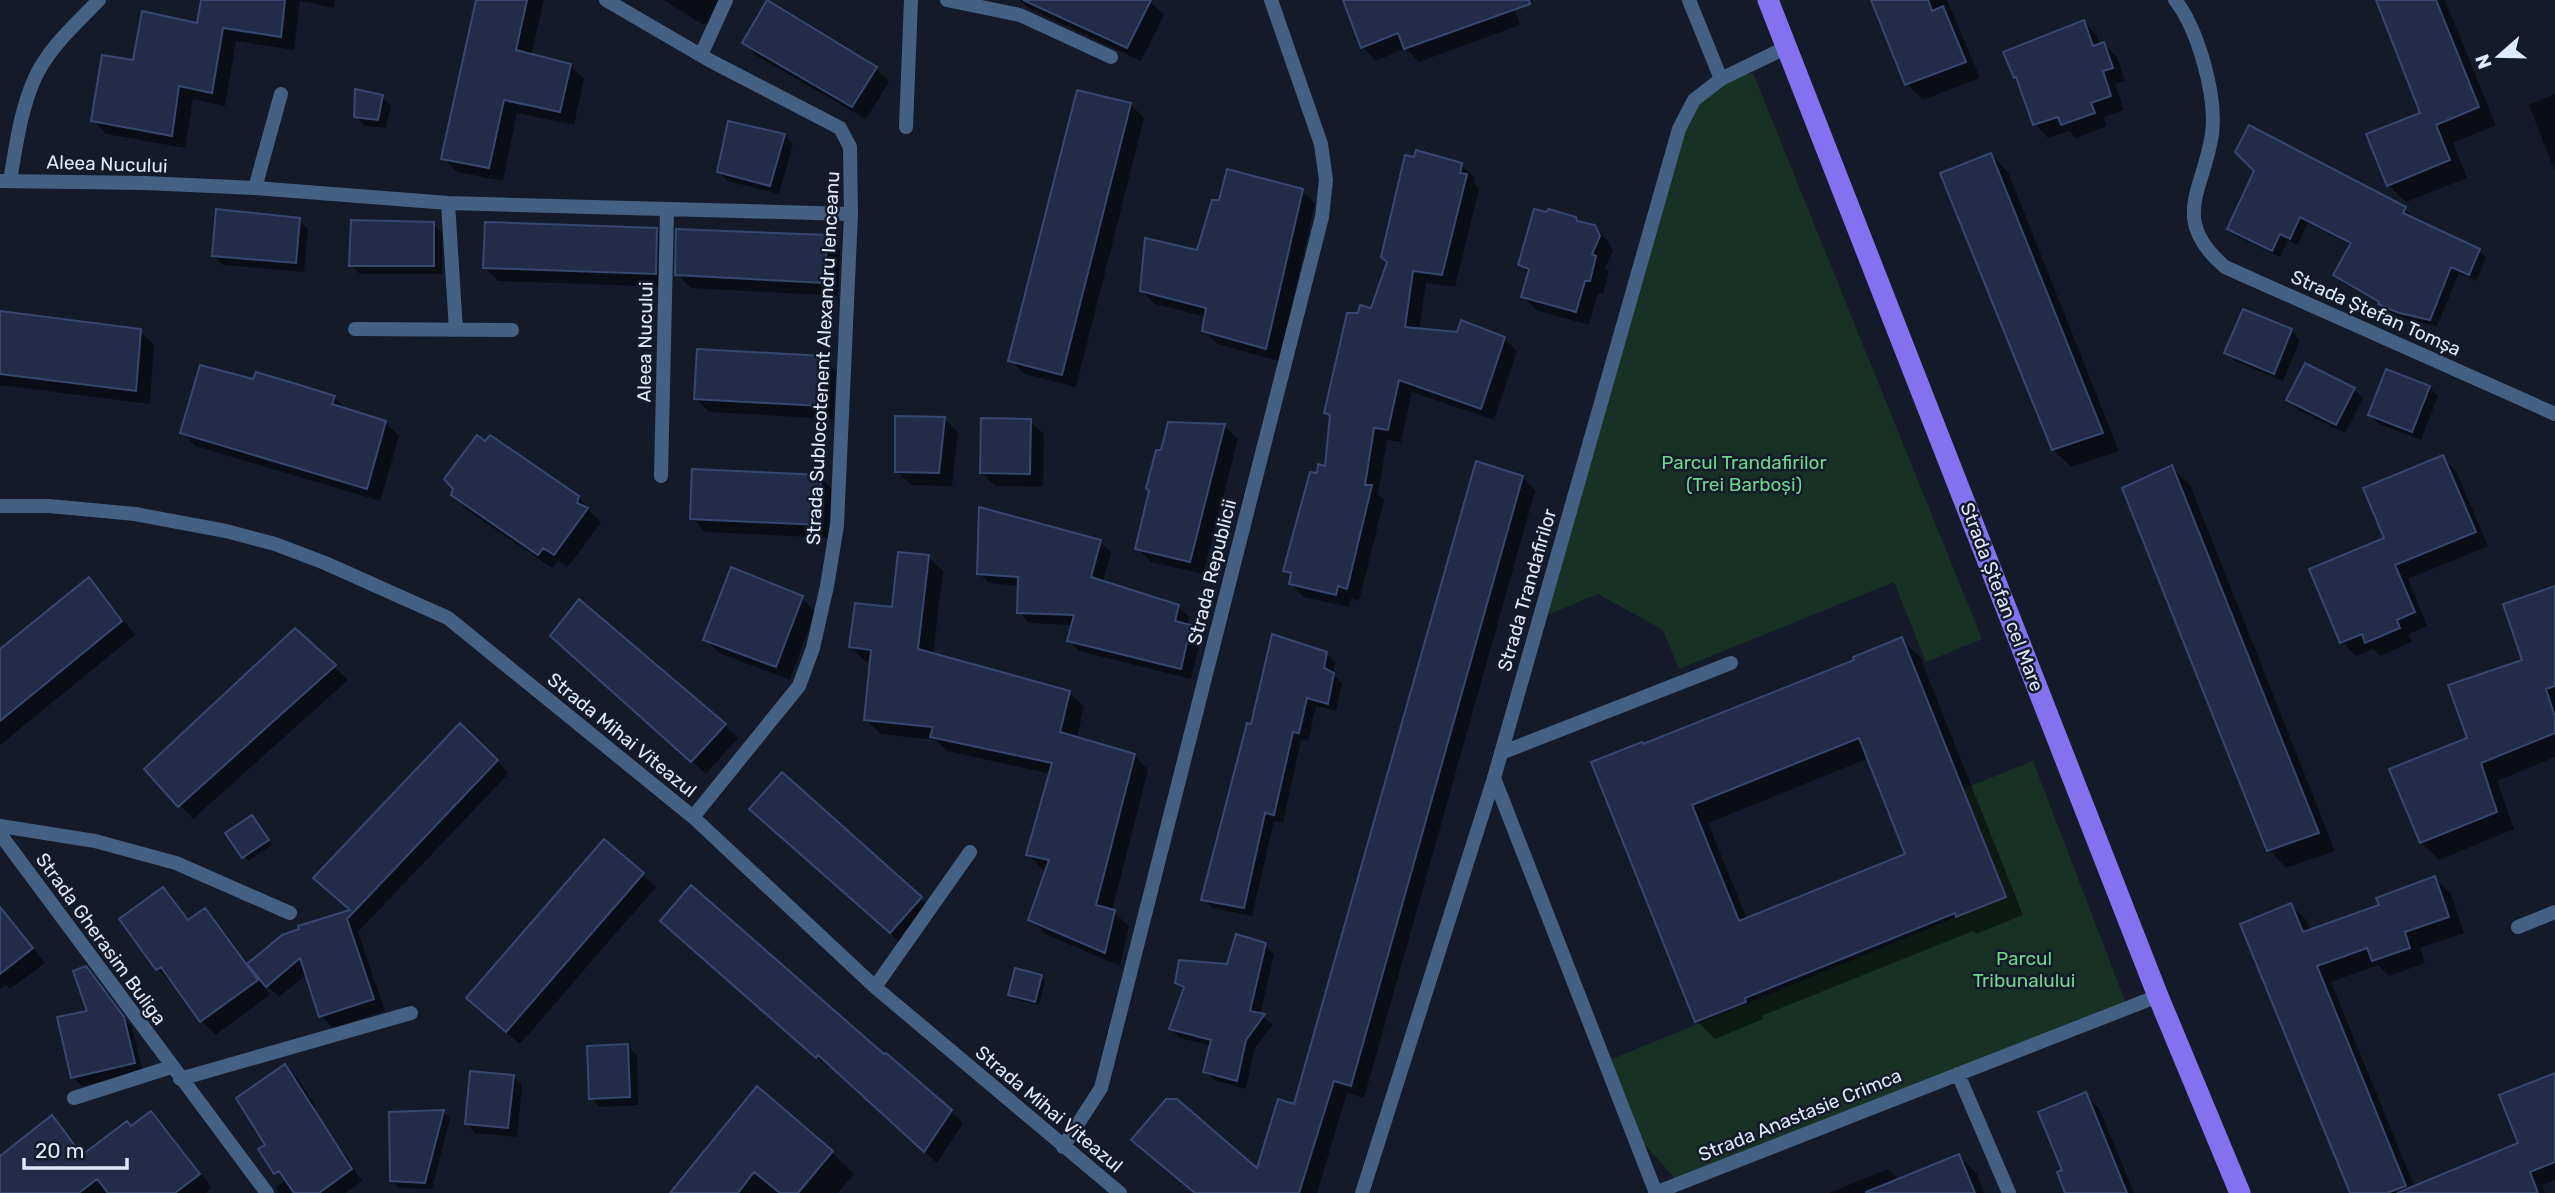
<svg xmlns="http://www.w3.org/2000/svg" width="2555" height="1193" font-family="Rubik,sans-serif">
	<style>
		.green { fill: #173224 }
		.shadow { fill: #0007; fill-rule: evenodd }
		.building { fill: #222c48; stroke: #364772; stroke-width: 2; fill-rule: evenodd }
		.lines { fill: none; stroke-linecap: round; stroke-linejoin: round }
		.lane { stroke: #446083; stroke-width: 14 }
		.street { stroke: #446083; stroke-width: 14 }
		.primary { stroke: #8471f0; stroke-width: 21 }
		.labels { text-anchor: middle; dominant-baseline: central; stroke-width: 5; stroke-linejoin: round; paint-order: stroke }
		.street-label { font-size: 19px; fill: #dfe9fc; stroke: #141a29 }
		.park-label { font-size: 19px; fill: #71d68c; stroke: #141a29 }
	</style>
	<rect width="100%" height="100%" fill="#141a29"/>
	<!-- green -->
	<path class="green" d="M 1753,73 L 1982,639 L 1926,662 L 1894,582 L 1679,669 L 1663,630 L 1598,594 L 1540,618 L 1679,129 L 1721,79 Z
		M 2033,761 L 2127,1006 L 1678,1182 L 1632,1130 L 1605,1062 L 2006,897 L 1963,789 Z"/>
	<!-- shadow -->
	<path class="shadow" d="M 203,0 L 335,0 L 334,8 L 300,1 L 294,50 L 236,41 L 225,106 L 193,99 L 185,148 L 106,134 L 93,120 L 134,62 L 199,25 Z
		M 477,0 L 544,0 L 531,56 L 570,66 L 584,79 L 574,125 L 517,113 L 503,181 L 457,172 L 443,158 Z
		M 664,0 L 726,0 L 712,24 L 702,24 Z
		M 1020,0 L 1148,0 L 1164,15 L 1141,61 L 1028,8 Z
		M 1345,0 L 1511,0 L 1520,25 L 1419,62 L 1406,48 L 1376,61 L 1363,47 Z
		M 1873,0 L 1947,0 L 1980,78 L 1923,100 L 1907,84 Z
		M 2378,0 L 2445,0 L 2496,125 L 2453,143 L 2467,178 L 2406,202 L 2388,185 L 2423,114 Z
		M 2084,22 L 2097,36 L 2100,45 L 2103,44 L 2117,57 L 2125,81 L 2115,84 L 2124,110 L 2104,117 L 2107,126 L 2076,138 L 2069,131 L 2048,138 L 2035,124 L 2019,81 L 2015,77 Z
		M 744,43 L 876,68 L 889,82 L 866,119 L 757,56 Z
		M 2555,94 L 2555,172 L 2529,105 Z
		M 382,97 L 391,106 L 386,128 L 365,126 L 356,117 Z
		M 1130,104 L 1144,118 L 1076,387 L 1024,374 L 1010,360 Z
		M 784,135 L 793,144 L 779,194 L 728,181 L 719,172 Z
		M 1991,155 L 2008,172 L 2119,451 L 2071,467 L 2053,449 Z
		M 1461,165 L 1475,178 L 1474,183 L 1479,189 L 1455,287 L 1426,283 L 1419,331 L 1504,338 L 1517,351 L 1494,420 L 1412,392 L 1401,442 L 1387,440 L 1378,494 L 1384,500 L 1359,601 L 1351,598 L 1349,607 L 1304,597 L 1291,584 L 1292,577 L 1285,571 L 1319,475 L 1327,468 L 1331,418 L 1326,413 L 1359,315 L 1373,310 Z
		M 2256,170 L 2405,209 L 2412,216 L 2410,219 L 2479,251 L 2486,258 L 2476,281 L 2459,273 L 2437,326 L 2408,320 L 2387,311 L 2380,304 L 2342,282 L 2335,275 L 2352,246 L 2308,223 L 2297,245 L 2288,240 L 2280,257 L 2236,236 L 2229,229 Z
		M 1302,190 L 1315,204 L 1279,361 L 1217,344 L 1204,330 L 1206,317 L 1155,304 L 1142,291 L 1198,252 Z
		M 1575,219 L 1580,223 L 1594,226 L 1608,241 L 1613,251 L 1605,268 L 1609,271 L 1603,294 L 1598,294 L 1589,325 L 1536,310 L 1523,296 L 1529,274 L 1520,265 Z
		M 299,220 L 308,229 L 304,272 L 223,265 L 214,256 Z
		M 433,224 L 442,233 L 442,274 L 360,274 L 351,265 Z
		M 656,230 L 670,244 L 669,287 L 498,281 L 485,267 Z
		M 826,237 L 840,250 L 838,296 L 691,288 L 677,274 Z
		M 0,313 L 140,331 L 154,345 L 150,404 L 0,385 Z
		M 2291,330 L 2300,340 L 2283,381 L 2235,361 L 2226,352 Z
		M 822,357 L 836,371 L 833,419 L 709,412 L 695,398 Z
		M 255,381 L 334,397 L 347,410 L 385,423 L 399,436 L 380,501 L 195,446 L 182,432 Z
		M 2429,387 L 2438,396 L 2421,440 L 2379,424 L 2370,415 Z
		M 2354,389 L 2363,398 L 2345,433 L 2297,409 L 2288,400 Z
		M 945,419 L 958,432 L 952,486 L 911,485 L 897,472 Z
		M 1030,421 L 1044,434 L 1043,487 L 995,486 L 982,473 Z
		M 1224,425 L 1238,439 L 1203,574 L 1151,562 L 1137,548 Z
		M 2442,457 L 2456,471 L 2488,546 L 2408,579 L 2427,626 L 2409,634 L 2412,642 L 2380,656 L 2373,649 L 2356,656 L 2342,642 L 2312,570 L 2386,539 Z
		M 2172,467 L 2190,485 L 2335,851 L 2286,868 L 2269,850 Z
		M 820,477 L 834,491 L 832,538 L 705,532 L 692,518 Z
		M 1522,477 L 1535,491 L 1364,1098 L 1347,1093 L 1317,1193 L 1195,1193 L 1258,1171 L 1295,1106 Z
		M 453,495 L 578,497 L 601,523 L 568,567 L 558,561 L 552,568 L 466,509 Z
		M 1100,541 L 1111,552 L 1103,582 L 1178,606 L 1189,617 L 1187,626 L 1201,637 L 1191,679 L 1079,651 L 1069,641 L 1073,625 L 1029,623 L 1019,612 L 1020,586 L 989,583 L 979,573 Z
		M 928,557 L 943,571 L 933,655 L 1070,693 L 1084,707 L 1077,737 L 1134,755 L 1148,770 L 1112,911 L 1129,926 L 1120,966 L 1045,934 L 1030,919 L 1048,870 L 1042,869 L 1028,854 L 1051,774 L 947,751 L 936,740 L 881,734 L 866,720 L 872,662 L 865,661 L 851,647 L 893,609 Z
		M 89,580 L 102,593 L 135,635 L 0,745 L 0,651 Z
		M 2555,587 L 2555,757 L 2497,781 L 2514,829 L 2439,860 L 2421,842 L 2469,739 L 2524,661 Z
		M 802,598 L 815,612 L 790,680 L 719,653 L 705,639 Z
		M 295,630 L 348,680 L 193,819 L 147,769 Z
		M 1902,639 L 1920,657 L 2023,915 L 1976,934 L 1973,931 L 1761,1016 L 1763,1019 L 1715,1039 L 1697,1021 L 1643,746 L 1856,661 ZM 1869,758 L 1908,855 L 1747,919 L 1708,823 Z
		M 565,649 L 725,725 L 738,738 L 706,774 Z
		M 1326,653 L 1335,662 L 1333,674 L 1342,683 L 1336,711 L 1316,706 L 1308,741 L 1301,740 L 1283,823 L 1274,821 L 1252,916 L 1212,908 L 1203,899 L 1252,726 Z
		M 460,725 L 509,773 L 358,932 L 385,1011 L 333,1028 L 321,1016 L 307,974 L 279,997 L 263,982 L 262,983 L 270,995 L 215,1035 L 202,1021 L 173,981 L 171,983 L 158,969 L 121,919 L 163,889 L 190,921 L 205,910 L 218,924 L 249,965 L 352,911 Z
		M 782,774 L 935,912 L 904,946 L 765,822 Z
		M 256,821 L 272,845 L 248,861 L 228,834 Z
		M 642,874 L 656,887 L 520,1044 L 482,1011 Z
		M 2435,878 L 2451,894 L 2464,933 L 2420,948 L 2425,963 L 2389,976 L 2378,965 L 2331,982 L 2417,1193 L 2351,1193 L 2291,905 L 2307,921 L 2311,931 L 2381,906 Z
		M 0,905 L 45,963 L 10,989 L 6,985 L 0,989 Z
		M 674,933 L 885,1057 L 951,1111 L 963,1123 L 937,1163 L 831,1066 L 829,1068 Z
		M 1265,945 L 1274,954 L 1260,1015 L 1273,1024 L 1254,1050 L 1246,1089 L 1214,1080 L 1205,1071 L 1212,1046 L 1180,1038 L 1171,1029 L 1185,990 L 1177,983 L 1229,966 Z
		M 86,968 L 132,1027 L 143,1072 L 82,1086 L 73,1077 L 89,1012 Z
		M 1041,977 L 1045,981 L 1039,1005 L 1014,999 L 1010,995 Z
		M 628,1046 L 637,1055 L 638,1105 L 600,1107 L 591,1098 Z
		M 285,1067 L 299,1080 L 315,1106 L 315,1115 Z
		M 2555,1075 L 2555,1180 L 2542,1186 L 2545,1193 L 2449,1193 L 2520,1144 Z
		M 513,1076 L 522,1085 L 517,1137 L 475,1133 L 466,1123 Z
		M 2085,1094 L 2099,1108 L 2134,1193 L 2067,1193 L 2064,1171 Z
		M 443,1112 L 450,1118 L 432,1189 L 399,1188 L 392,1181 Z
		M 151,1113 L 165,1127 L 212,1188 L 206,1193 L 4,1193 L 0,1188 L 0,1158 L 52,1118 L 84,1156 L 131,1128 Z
		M 333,1142 L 344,1153 L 362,1181 L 345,1193 L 278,1193 L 276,1187 Z
		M 832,1152 L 854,1174 L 838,1193 L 672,1193 Z
		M 1959,1156 L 1977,1174 L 1984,1193 L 1829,1193 L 1888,1169 L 1900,1180 Z"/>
	<!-- building -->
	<path class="building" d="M 201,0 L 285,0 L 281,37 L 223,28 L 212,93 L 179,86 L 172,136 L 91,121 L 102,55 L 133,60 L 142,11 L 197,23 Z
		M 476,0 L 527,0 L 516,50 L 571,64 L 560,112 L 504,100 L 489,168 L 441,159 Z
		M 767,0 L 877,67 L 852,107 L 742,43 Z
		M 1023,0 L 1151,0 L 1127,48 Z
		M 1343,0 L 1529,0 L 1530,4 L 1404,49 L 1398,33 L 1361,48 Z
		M 1871,0 L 1928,0 L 1932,11 L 1943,6 L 1966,62 L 1905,85 Z
		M 2376,0 L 2436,0 L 2479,107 L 2436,125 L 2450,160 L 2387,186 L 2366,134 L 2420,113 Z
		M 2084,20 L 2093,46 L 2104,42 L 2113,68 L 2103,71 L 2111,96 L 2091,103 L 2095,113 L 2061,125 L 2058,117 L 2033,125 L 2016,77 L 2014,78 L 2003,52 Z
		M 355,89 L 383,95 L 378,120 L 354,117 Z
		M 1077,90 L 1131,103 L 1062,375 L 1008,361 Z
		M 728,121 L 785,134 L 770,186 L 717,172 Z
		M 2249,125 L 2406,207 L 2403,213 L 2480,249 L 2469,275 L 2451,267 L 2430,320 L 2399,313 L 2378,304 L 2379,302 L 2333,275 L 2351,243 L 2300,217 L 2290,239 L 2280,234 L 2272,251 L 2227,229 L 2254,171 L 2235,152 Z
		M 1416,150 L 1462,163 L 1460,173 L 1467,174 L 1442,275 L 1413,271 L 1405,327 L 1457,332 L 1461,320 L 1505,337 L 1481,409 L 1399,380 L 1388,430 L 1374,428 L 1365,485 L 1372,485 L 1347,589 L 1338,586 L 1336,595 L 1289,584 L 1291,573 L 1283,571 L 1310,472 L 1317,473 L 1318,464 L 1325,466 L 1330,415 L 1324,413 L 1347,313 L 1358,313 L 1360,305 L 1371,308 L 1387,262 L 1381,257 L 1405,155 L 1414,157 Z
		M 1991,153 L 2103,433 L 2052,450 L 1940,173 Z
		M 1227,169 L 1303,189 L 1266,349 L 1202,331 L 1206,308 L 1140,291 L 1145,238 L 1197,250 L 1212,200 L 1219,200 Z
		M 216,209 L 300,218 L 296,263 L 212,256 Z
		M 1534,209 L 1546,212 L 1549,209 L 1576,217 L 1577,221 L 1595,225 L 1600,236 L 1592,254 L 1596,256 L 1590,281 L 1585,281 L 1576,312 L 1521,297 L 1529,269 L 1518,265 Z
		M 351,220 L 434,222 L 434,266 L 349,266 Z
		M 485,222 L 657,228 L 656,274 L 483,268 Z
		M 676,229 L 827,235 L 825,283 L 675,275 Z
		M 2243,309 L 2292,329 L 2274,374 L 2224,353 Z
		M 0,311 L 141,329 L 136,391 L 0,374 Z
		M 697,349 L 823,356 L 820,406 L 694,399 Z
		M 2305,363 L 2355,388 L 2336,425 L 2286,400 Z
		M 200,365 L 253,379 L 256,372 L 290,382 L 335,396 L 332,404 L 386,421 L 367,489 L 180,433 Z
		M 2386,369 L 2430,386 L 2412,432 L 2368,415 Z
		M 895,416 L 945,417 L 939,473 L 895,472 Z
		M 981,418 L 1031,419 L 1030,474 L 980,473 Z
		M 1168,422 L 1225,424 L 1190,562 L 1135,549 L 1149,491 L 1146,488 L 1156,450 L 1161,450 Z
		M 477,435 L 485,441 L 490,435 L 579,496 L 577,503 L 588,508 L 554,555 L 543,548 L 538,555 L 451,495 L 453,489 L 444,479 Z
		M 2443,455 L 2476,532 L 2395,565 L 2415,612 L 2397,620 L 2400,628 L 2365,643 L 2362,634 L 2340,643 L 2309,569 L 2384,538 L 2363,488 Z
		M 1476,461 L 1523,476 L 1351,1086 L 1334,1081 L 1299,1193 L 1195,1193 L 1131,1140 L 1166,1099 L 1177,1099 L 1257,1168 L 1278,1099 L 1294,1104 Z
		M 2172,465 L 2319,833 L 2267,851 L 2122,488 Z
		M 692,469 L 821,475 L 820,525 L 690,519 Z
		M 979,507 L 1101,540 L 1091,577 L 1179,605 L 1175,621 L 1191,625 L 1181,669 L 1067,641 L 1074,615 L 1017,613 L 1018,577 L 977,574 Z
		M 898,552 L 929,555 L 918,649 L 1070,691 L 1060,732 L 1135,754 L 1096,905 L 1115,910 L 1105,953 L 1028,920 L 1049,860 L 1026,855 L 1052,763 L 930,737 L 933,727 L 864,720 L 871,650 L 849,647 L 855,603 L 892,607 Z
		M 731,567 L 803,596 L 776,667 L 703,640 Z
		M 89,577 L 122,621 L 0,721 L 0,649 Z
		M 2555,586 L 2555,686 L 2546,689 L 2555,717 L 2555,733 L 2481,763 L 2497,812 L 2420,843 L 2389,769 L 2467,738 L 2448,685 L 2522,660 L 2503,604 Z
		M 579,599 L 726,724 L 691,762 L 550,636 Z
		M 295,628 L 336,665 L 178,807 L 144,769 Z
		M 1272,634 L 1327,652 L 1324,668 L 1334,673 L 1328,704 L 1307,698 L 1299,733 L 1293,732 L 1274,815 L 1265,813 L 1244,908 L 1201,900 L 1247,723 L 1251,724 Z
		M 1902,637 L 2006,897 L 1956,917 L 1955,913 L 1745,998 L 1746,1002 L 1695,1022 L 1591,762 L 1642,742 L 1643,744 L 1854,660 L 1853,657 ZM 1859,738 L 1905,854 L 1739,921 L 1692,805 Z
		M 460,723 L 498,760 L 347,919 L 374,999 L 319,1017 L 300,958 L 266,987 L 247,964 L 282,935 L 299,929 L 298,926 L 350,910 L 313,878 Z
		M 782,772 L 922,897 L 890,933 L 749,809 Z
		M 252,815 L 269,840 L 242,858 L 225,833 Z
		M 604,839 L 644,873 L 506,1032 L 466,998 Z
		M 2435,876 L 2449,917 L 2405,932 L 2410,948 L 2372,961 L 2367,948 L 2317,966 L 2406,1186 L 2387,1193 L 2350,1193 L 2240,924 L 2291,903 L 2303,932 L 2379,905 L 2376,898 Z
		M 691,885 L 884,1054 L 886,1053 L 952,1110 L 924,1152 L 818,1055 L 816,1058 L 660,921 Z
		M 163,887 L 188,920 L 205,908 L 258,980 L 200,1022 L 161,967 L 156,970 L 119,919 Z
		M 0,907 L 33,948 L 0,974 Z
		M 1236,934 L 1266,943 L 1250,1011 L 1265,1014 L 1246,1040 L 1237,1081 L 1203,1072 L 1211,1040 L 1169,1029 L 1184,987 L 1175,983 L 1179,960 L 1227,964 Z
		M 86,966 L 124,1017 L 135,1063 L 71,1078 L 57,1017 L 87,1011 L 73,971 Z
		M 1015,968 L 1042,975 L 1035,1002 L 1008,995 Z
		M 628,1044 L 630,1097 L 589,1099 L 587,1046 Z
		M 285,1064 L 352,1169 L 319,1193 L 294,1193 L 279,1171 L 274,1174 L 258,1149 L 265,1145 L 236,1098 Z
		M 470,1071 L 514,1075 L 508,1128 L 465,1124 Z
		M 2555,1073 L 2555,1162 L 2530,1172 L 2538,1193 L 2397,1193 L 2518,1143 L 2499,1095 Z
		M 757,1086 L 833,1151 L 798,1193 L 780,1193 L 754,1172 L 738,1193 L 670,1193 Z
		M 2086,1092 L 2127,1193 L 2065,1193 L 2057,1172 L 2062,1170 L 2038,1112 Z
		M 444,1110 L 425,1183 L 390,1181 L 389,1112 Z
		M 151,1111 L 200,1174 L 175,1193 L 108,1193 L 97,1179 L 79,1193 L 0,1193 L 0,1156 L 52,1115 L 82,1155 L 127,1121 L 131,1126 Z
		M 1959,1154 L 1975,1193 L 1866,1193 L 1866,1192 Z"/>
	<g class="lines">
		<!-- lane -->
		<path class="lane" d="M 1689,0 L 1721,79
			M 1501,753 L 1731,663
			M 1494,778 L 1656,1193"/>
		<!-- street -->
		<path class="street" d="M 606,0 L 709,60 L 840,128 L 850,147 L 851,214 L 837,525 L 827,586 L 813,648 L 799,686 L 693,817
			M 947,0 L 1020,15 L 1111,57
			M 2175,0 C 2198,29 2217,96 2212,134 C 2204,190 2169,219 2225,267 L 2555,414
			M 701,55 L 726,0
			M 906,127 L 911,0
			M 10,180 C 16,147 20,112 34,80 C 48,48 76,24 99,0
			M 0,181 L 145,183 L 255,188 L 448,203 L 851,214
			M 255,188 L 281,94
			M 448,203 L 456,330
			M 355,329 L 512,330
			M 661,476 L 667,210
			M 0,506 L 49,506 L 135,514 L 226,531 L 275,544 L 325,563 L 448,618 L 693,817 L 875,987 L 1120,1193
			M 0,826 L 95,841 L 176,863 L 290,913
			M 0,834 L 267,1193
			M 2518,927 L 2555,912
			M 875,987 L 970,852
			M 1958,1074 L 2009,1193
			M 180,1079 L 411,1013
			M 74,1098 L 171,1067
			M 1063,1147 L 1101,1088 L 1322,217 L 1326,180 L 1321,144 L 1271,0
			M 1362,1193 L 1494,778 L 1679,129 L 1694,100 L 1721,79 L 1787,47
			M 1655,1193 L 2158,996"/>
		<!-- primary -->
		<path class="primary" d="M 1768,0 L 2158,996 L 2240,1193"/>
	</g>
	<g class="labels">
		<!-- street labels -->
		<g class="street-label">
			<text transform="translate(107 164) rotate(2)">Aleea Nucului</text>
			<text transform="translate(2376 313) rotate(24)">Strada Ștefan Tomșa</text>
			<text transform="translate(645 342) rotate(-89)">Aleea Nucului</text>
			<text transform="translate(823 358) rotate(-87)">Strada Sublocotenent Alexandru Ienceanu</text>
			<text transform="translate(1212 572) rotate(-76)">Strada Republicii</text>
			<text transform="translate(1527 590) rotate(-74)">Strada Trandafirilor</text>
			<text transform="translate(2002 597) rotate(69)">Strada Ștefan cel Mare</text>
			<text transform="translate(622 735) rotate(39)">Strada Mihai Viteazul</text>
			<text transform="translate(101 939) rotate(54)">Strada Gherasim Buliga</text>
			<text transform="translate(1049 1109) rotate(40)">Strada Mihai Viteazul</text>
			<text transform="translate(1800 1115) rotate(-22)">Strada Anastasie Crimca</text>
		</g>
		<!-- park labels -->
		<g class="park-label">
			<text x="1744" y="462">Parcul Trandafirilor<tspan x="1744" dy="22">(Trei Barboși)</tspan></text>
			<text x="2024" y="958">Parcul<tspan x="2024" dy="22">Tribunalului</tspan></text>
		</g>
	</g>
	<!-- north arrow -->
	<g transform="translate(2499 56) rotate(250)" stroke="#141a29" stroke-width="5" paint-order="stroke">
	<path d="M0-5L12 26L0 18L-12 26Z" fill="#dfe9fc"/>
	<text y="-10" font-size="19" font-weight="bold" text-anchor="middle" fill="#dfe9fc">N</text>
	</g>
	<!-- scale -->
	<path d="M24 1158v10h103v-10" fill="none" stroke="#dfe9fc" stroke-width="3.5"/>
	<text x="35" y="1158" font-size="21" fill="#dfe9fc" stroke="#141a29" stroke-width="5" paint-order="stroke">20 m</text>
</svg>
